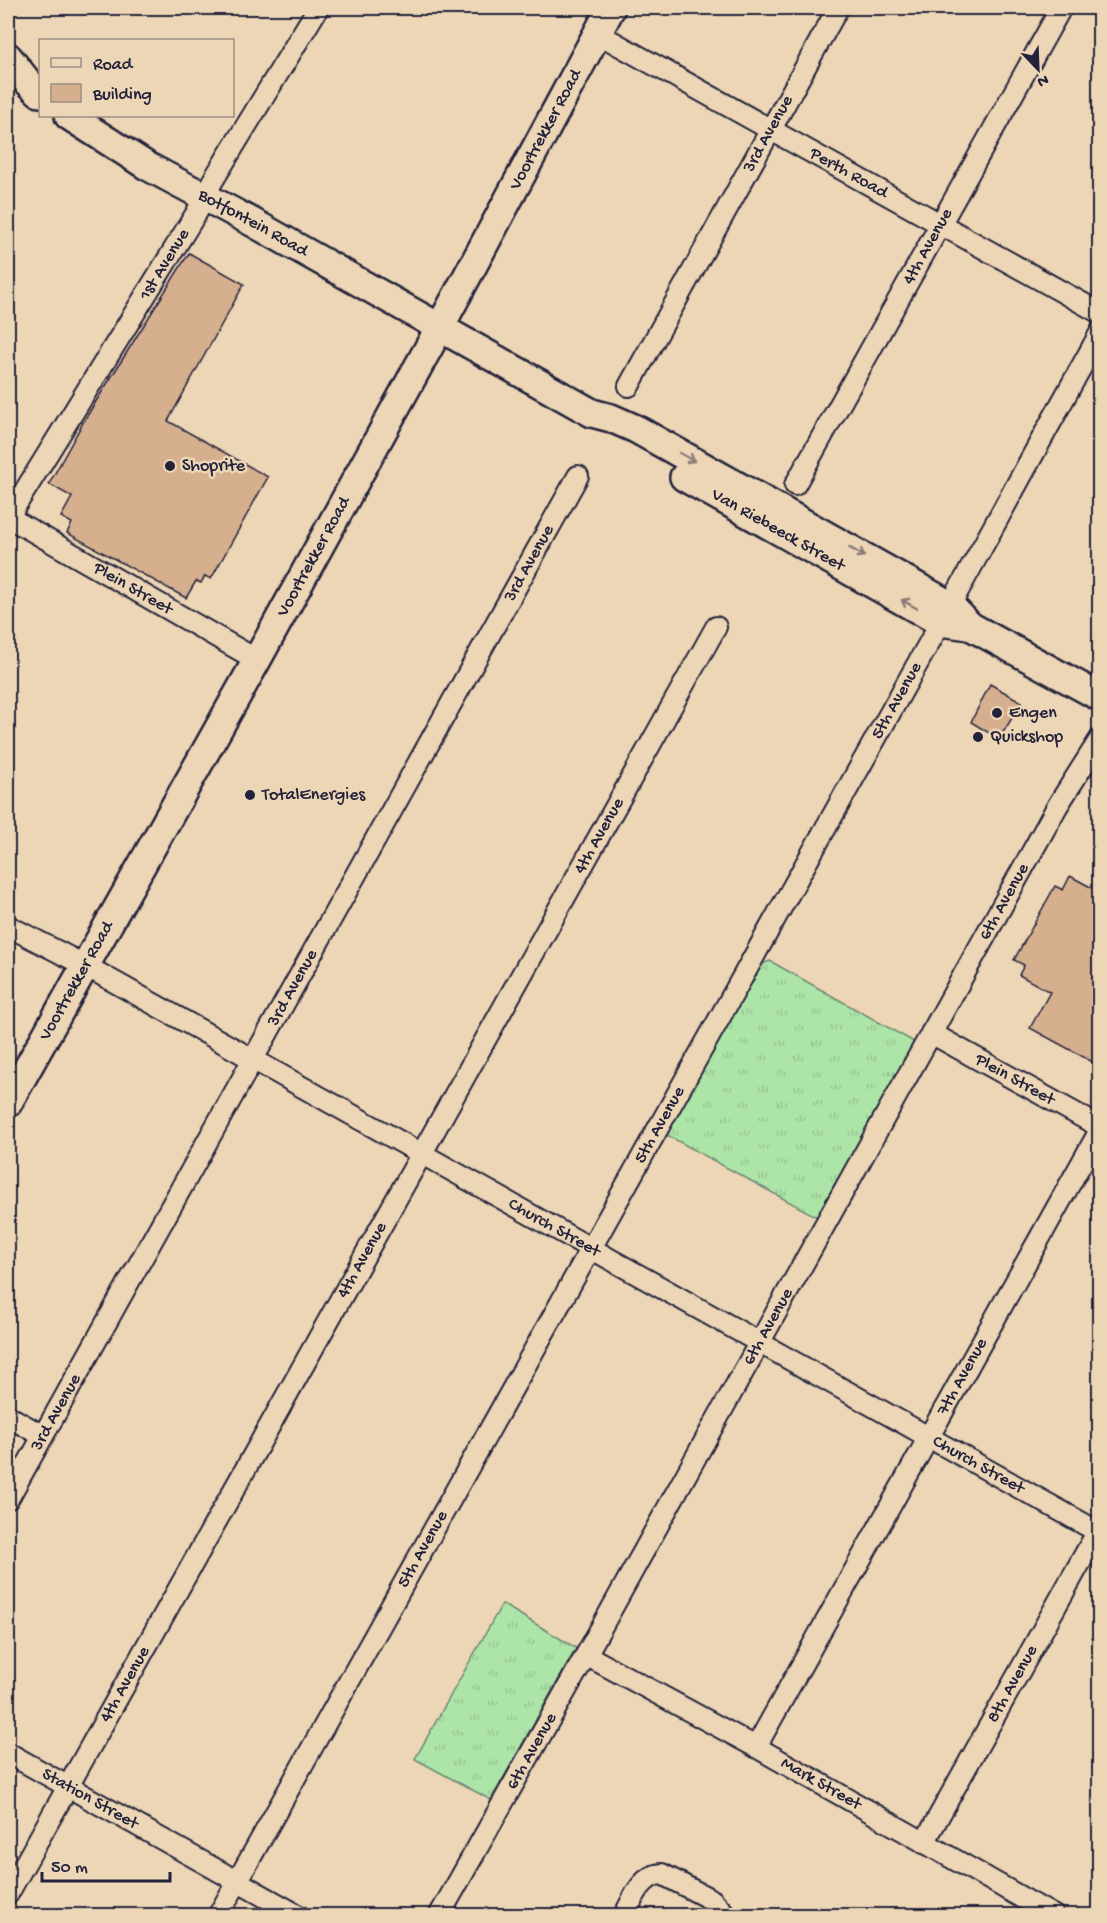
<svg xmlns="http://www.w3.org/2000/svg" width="1107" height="1923" font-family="'Gochi Hand',sans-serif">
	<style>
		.grass { fill: url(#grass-tufts); stroke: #688472; stroke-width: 1.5 }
		.building { fill: #d6af8f; stroke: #22223b; stroke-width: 1.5 }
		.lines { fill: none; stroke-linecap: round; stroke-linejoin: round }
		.street-casing { stroke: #22223b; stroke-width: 24 }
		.secondary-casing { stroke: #22223b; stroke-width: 32 }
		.street { stroke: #edd6b6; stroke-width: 20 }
		.secondary { stroke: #edd6b6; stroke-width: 27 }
		.oneway { stroke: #887c78 }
		.poi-dot { fill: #22223b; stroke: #edd6b6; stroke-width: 2 }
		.labels { text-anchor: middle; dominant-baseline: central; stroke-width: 5; stroke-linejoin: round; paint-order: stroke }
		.street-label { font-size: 18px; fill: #22223b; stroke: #edd6b6 }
		.poi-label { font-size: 18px; fill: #22223b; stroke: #edd6b6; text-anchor: start }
	</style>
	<defs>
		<pattern id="grass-tufts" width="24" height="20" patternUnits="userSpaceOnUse" patternTransform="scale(1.5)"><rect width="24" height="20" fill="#ade5a8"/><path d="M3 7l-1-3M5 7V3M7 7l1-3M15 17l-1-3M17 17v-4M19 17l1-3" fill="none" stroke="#95c492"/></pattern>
	</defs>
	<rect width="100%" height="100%" fill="#edd6b6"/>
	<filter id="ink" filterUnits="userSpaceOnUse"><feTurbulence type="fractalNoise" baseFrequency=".0167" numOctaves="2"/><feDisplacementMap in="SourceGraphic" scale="12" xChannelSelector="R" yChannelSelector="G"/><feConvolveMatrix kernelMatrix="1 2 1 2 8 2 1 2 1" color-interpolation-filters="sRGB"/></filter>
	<g filter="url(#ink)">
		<!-- grass -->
		<path class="grass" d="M 770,961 L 914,1042 L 817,1217 L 665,1134 L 759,965 Z
			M 502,1604 L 576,1648 L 491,1800 L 415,1759 Z"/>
		<!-- building -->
		<path class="building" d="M 189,253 L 244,284 L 168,421 L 268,477 L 211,579 L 205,576 L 201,583 L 196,581 L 186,598 L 67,533 L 72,523 L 61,517 L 72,497 L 49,484 L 85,419 Z
			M 990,684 L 1022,702 L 999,739 L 971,722 Z
			M 1070,876 L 1100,892 L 1100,1066 L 1030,1028 L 1050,992 L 1019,975 L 1024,965 L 1014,960 L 1055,886 L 1063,890 Z"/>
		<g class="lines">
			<!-- street casing -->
			<g class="street-casing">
				<g id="street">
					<path id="s1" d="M 597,33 L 1100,313"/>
					<path id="s2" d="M 629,386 L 838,8"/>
					<path id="s3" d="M 795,485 L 1061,8"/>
					<path id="s4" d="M 8,517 L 257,660"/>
					<path id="s5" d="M 8,518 L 197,212 L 212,182 L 318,8"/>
					<path id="s6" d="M 8,926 L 84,965 L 1100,1533"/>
					<path id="s7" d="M 931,1033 L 1100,1127"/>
					<path d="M 8,1416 L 43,1436"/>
					<path id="s8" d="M 8,1499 L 578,476"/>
					<path id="s9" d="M 586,1655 L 756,1747 L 1054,1916"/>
					<path id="s10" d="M 756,1747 L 1100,1130"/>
					<path id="s11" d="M 8,1753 L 299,1916"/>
					<path id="s12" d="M 924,1843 L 1100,1527"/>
					<path id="s13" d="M 8,1894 L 716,627"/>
					<path id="s14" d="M 218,1916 L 962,584 L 1100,333"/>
					<path id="s15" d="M 439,1916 L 586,1655 L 1058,805 L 1100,739"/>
					<path d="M 624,1916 C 633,1899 641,1875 662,1874 L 712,1900 L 727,1916"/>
				</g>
			</g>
			<!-- secondary casing -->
			<g class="secondary-casing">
				<g id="secondary">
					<path d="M 8,57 L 27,81 L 40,93"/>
					<path id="s16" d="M 69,116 L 147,166 L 252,222 L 592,413 L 611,418 L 636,429 L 950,605 L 970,626 L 1100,697"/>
					<path id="s17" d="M 684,477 L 940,622 L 970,626"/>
					<path id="s18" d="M 8,1103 L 257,660 L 440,327 L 611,8"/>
				</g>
			</g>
			<!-- street -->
			<use href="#street" class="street"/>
			<!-- secondary -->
			<use href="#secondary" class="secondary"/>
		</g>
		<!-- one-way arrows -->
		<defs><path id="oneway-shaft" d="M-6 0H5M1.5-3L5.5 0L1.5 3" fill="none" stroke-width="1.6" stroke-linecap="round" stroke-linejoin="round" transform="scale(1.5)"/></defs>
		<g class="oneway">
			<use href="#oneway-shaft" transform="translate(687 457) rotate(29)"/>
			<use href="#oneway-shaft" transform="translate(857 552) rotate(29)"/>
			<use href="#oneway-shaft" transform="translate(909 604) rotate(-151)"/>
		</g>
	</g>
	<!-- markers -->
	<g class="poi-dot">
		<circle cx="170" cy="466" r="6"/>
		<circle cx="997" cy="713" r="6"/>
		<circle cx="978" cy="737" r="6"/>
		<circle cx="250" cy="795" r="6"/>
	</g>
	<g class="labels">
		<!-- street labels -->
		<g class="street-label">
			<text stroke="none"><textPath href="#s18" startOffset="1112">Voortrekker Road</textPath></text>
			<text stroke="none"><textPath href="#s2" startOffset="288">3rd Avenue</textPath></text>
			<text stroke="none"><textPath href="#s1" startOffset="288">Perth Road</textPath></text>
			<text stroke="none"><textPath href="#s16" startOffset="213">Botfontein Road</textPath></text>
			<text stroke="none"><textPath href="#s3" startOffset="273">4th Avenue</textPath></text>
			<text stroke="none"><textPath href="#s5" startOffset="298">1st Avenue</textPath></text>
			<text stroke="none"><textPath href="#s17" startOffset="108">Van Riebeeck Street</textPath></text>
			<text stroke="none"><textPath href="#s18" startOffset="626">Voortrekker Road</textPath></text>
			<text stroke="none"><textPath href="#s8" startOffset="1071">3rd Avenue</textPath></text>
			<text stroke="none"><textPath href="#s4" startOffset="144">Plein Street</textPath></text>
			<text stroke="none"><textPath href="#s14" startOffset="1392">5th Avenue</textPath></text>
			<text stroke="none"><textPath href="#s13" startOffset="1212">4th Avenue</textPath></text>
			<text stroke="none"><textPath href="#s15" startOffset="1161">6th Avenue</textPath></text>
			<text stroke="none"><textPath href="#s18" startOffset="140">Voortrekker Road</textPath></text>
			<text stroke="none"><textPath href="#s8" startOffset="585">3rd Avenue</textPath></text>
			<text stroke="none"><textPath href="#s7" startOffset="96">Plein Street</textPath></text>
			<text stroke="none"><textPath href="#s14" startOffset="906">5th Avenue</textPath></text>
			<text stroke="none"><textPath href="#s6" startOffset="624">Church Street</textPath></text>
			<text stroke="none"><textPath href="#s13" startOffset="726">4th Avenue</textPath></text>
			<text stroke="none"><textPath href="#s15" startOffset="675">6th Avenue</textPath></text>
			<text stroke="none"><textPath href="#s10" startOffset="424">7th Avenue</textPath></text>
			<text stroke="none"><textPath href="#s8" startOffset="99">3rd Avenue</textPath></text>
			<text stroke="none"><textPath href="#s6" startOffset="1110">Church Street</textPath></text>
			<text stroke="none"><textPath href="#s14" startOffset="420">5th Avenue</textPath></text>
			<text stroke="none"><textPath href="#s13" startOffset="240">4th Avenue</textPath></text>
			<text stroke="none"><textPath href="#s12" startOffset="182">8th Avenue</textPath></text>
			<text stroke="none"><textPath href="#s15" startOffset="189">6th Avenue</textPath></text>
			<text stroke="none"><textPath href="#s9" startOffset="268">Mark Street</textPath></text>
			<text stroke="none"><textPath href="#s11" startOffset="94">Station Street</textPath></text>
		</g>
		<!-- poi labels -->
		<g class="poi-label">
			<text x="182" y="466">Shoprite</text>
			<text x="1009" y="713">Engen</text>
			<text x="990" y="737">Quickshop</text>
			<text x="262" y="795">TotalEnergies</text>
		</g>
	</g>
	<!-- margin -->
	<rect width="1107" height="1923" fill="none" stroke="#edd6b6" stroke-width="30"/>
	<rect x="15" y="15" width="1077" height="1893" fill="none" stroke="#22223b" stroke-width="2" filter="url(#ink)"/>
	<!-- legend -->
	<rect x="39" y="39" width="195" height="78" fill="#edd6b6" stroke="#9c8e85" stroke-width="1.5"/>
	<rect x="51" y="58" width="30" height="9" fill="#edd6b6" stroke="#9c8e85" stroke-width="1.5"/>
	<text x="93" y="69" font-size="18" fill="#22223b">Road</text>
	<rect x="51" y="84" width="30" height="18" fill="#d6af8f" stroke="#9c8e85" stroke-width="1.5"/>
	<text x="93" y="99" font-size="18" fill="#22223b">Building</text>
	<!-- north arrow -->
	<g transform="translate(1038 69) rotate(157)" stroke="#edd6b6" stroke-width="4.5" paint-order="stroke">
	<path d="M0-4.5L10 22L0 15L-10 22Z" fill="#22223b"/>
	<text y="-9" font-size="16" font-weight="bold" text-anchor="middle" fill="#22223b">N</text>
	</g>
	<!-- scale -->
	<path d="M42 1872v9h128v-9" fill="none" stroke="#22223b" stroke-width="3"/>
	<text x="51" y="1872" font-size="18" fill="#22223b" stroke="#edd6b6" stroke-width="4.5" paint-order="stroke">50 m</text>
</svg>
